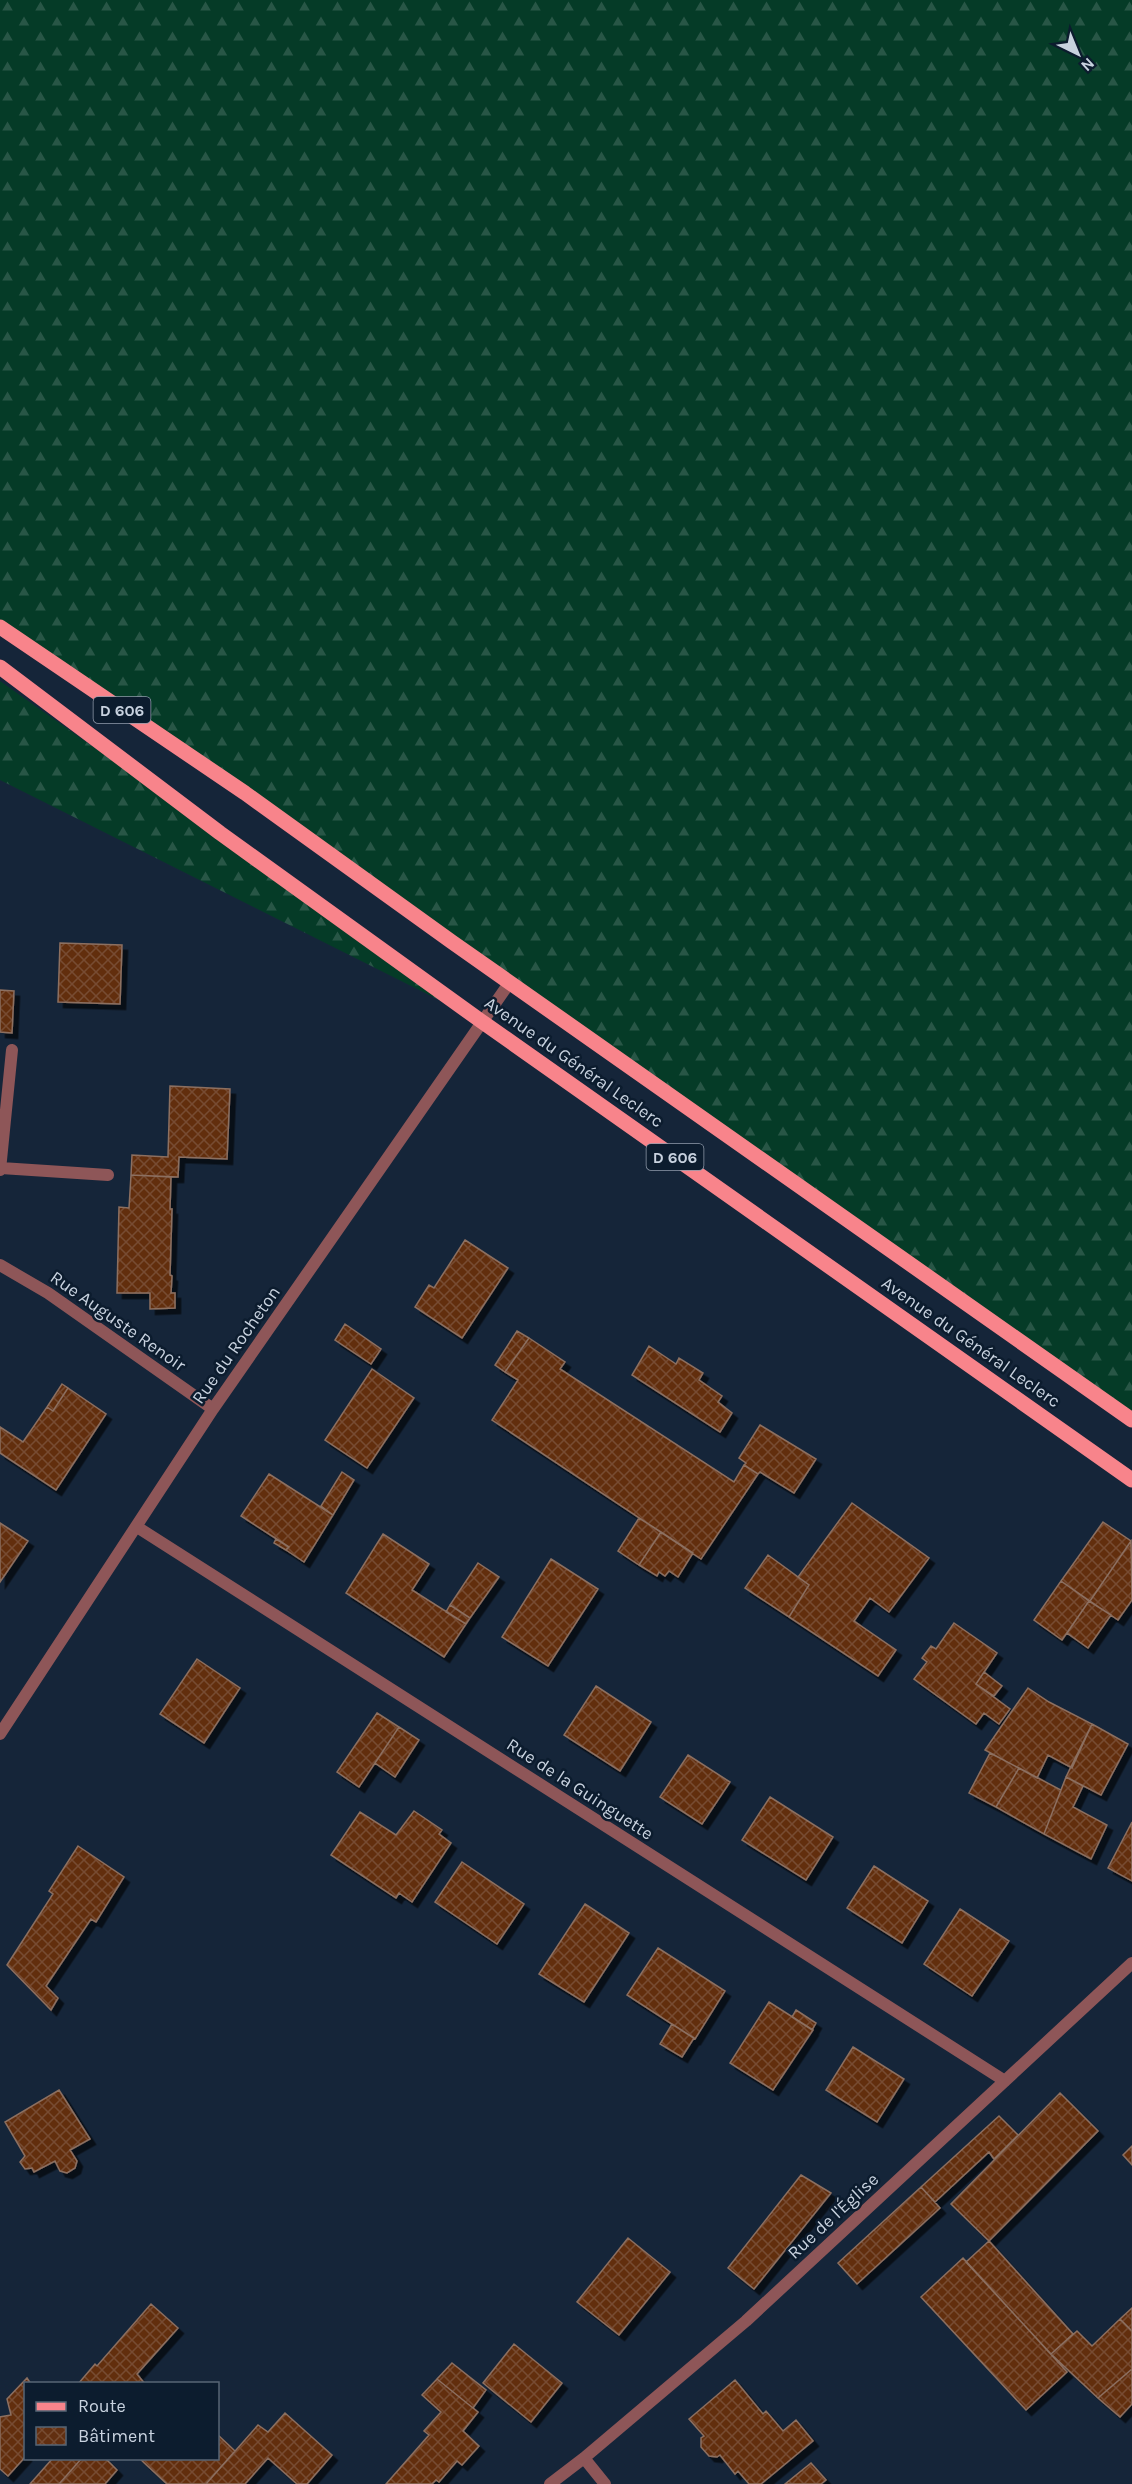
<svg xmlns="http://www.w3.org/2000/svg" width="1132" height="2484" font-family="Karla,sans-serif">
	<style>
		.forest { fill: url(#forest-firs) }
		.building { fill: url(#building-cross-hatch); stroke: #8c6f60; stroke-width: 1.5; filter: url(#shadow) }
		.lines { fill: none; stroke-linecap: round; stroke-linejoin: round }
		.service { stroke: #8e5658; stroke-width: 12 }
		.minor { stroke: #8e5658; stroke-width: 12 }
		.primary { stroke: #f8848b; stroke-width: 15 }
		.labels { text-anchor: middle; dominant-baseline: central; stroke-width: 5; stroke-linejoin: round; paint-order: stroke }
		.shield { fill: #0c1c2e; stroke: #909baa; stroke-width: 1.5 }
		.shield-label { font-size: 16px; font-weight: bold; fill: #c8d2df }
		.street-label { font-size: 18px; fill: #c8d2df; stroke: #0c1c2e }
	</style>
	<defs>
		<pattern id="forest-firs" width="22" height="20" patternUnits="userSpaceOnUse" patternTransform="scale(1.5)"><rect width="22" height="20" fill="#053b27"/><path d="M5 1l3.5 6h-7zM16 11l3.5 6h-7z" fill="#285646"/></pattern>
		<pattern id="building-cross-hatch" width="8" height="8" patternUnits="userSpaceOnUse" patternTransform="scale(1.5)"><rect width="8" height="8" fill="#622f11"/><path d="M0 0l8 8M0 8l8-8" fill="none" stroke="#774c33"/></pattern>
		<filter id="shadow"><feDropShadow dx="5.5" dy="5.5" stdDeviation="0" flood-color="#0009"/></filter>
	</defs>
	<rect width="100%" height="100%" fill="#152539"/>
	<!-- forest -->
	<path class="forest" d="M 0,0 L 1132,0 L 1132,1422 L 0,625 Z
		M 0,681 L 481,1021 L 0,780 Z"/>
	<!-- building -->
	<path class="building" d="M 60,943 L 122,945 L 120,1004 L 58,1002 Z
		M 0,990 L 14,991 L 12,1033 L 0,1032 Z
		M 170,1086 L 230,1089 L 227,1159 L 179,1157 L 178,1177 L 131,1175 L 132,1155 L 168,1157 Z
		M 131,1175 L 171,1177 L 170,1209 L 172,1209 L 170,1275 L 172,1276 L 171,1293 L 175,1293 L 175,1308 L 150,1309 L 150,1293 L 117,1293 L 119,1207 L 129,1208 Z
		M 465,1240 L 508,1268 L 462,1338 L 415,1307 L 429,1285 L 434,1288 Z
		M 345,1324 L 381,1349 L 371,1364 L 335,1340 Z
		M 517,1331 L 529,1338 L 505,1372 L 495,1365 Z
		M 529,1338 L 565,1362 L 560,1369 L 734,1482 L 744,1465 L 758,1474 L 701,1559 L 492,1420 L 518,1380 L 505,1372 Z
		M 649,1346 L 676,1364 L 679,1358 L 703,1373 L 699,1380 L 722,1396 L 718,1402 L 732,1413 L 720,1432 L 632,1375 Z
		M 372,1369 L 414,1398 L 367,1468 L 325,1440 Z
		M 62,1384 L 68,1388 L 53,1411 L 47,1407 Z
		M 68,1388 L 106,1414 L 56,1490 L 0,1453 L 0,1427 L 23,1442 L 47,1407 L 53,1411 Z
		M 760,1425 L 816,1459 L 794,1493 L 760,1472 L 758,1474 L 744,1465 L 746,1463 L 739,1458 Z
		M 342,1472 L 354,1480 L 333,1515 L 321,1506 Z
		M 269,1474 L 333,1515 L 304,1562 L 286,1550 L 289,1547 L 241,1516 Z
		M 852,1503 L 929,1558 L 889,1612 L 870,1598 L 854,1621 L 896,1650 L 878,1676 L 789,1617 L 809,1585 L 798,1577 Z
		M 639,1518 L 661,1532 L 639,1565 L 618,1551 Z
		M 1103,1522 L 1131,1541 L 1090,1601 L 1061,1581 Z
		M 0,1523 L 28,1541 L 0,1582 Z
		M 661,1532 L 693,1553 L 678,1577 L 669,1571 L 665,1576 L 659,1572 L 657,1576 L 639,1565 Z
		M 383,1534 L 429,1564 L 412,1590 L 466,1624 L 444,1657 L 346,1593 Z
		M 276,1539 L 289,1547 L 286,1550 L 274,1543 Z
		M 1131,1541 L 1132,1600 L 1118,1620 L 1090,1601 Z
		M 768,1555 L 809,1585 L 789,1617 L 745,1588 Z
		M 551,1559 L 598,1589 L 548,1666 L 502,1637 Z
		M 478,1563 L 499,1577 L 470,1618 L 450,1605 Z
		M 1061,1581 L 1089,1601 L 1062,1640 L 1034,1620 Z
		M 1089,1601 L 1111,1615 L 1088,1648 L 1067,1633 Z
		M 450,1605 L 470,1618 L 466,1624 L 446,1612 Z
		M 954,1623 L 997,1653 L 976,1684 L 1010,1709 L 999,1724 L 984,1713 L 976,1724 L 914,1679 L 927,1662 L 922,1658 L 931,1646 L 936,1649 Z
		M 197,1659 L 240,1688 L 204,1743 L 160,1714 Z
		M 984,1672 L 1002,1686 L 994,1696 L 976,1684 Z
		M 596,1686 L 651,1722 L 620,1771 L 564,1735 Z
		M 1028,1688 L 1049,1702 L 1092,1724 L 1072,1768 L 1048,1755 L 1037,1778 L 985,1750 Z
		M 377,1713 L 399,1727 L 359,1787 L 337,1772 Z
		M 1092,1724 L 1128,1744 L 1101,1795 L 1066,1777 Z
		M 399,1727 L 419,1740 L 395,1777 L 375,1763 Z
		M 990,1753 L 1019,1768 L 996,1807 L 969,1793 Z
		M 688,1755 L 730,1782 L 702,1824 L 660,1797 Z
		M 1019,1768 L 1061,1790 L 1044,1834 L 996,1807 Z
		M 1066,1777 L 1083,1786 L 1073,1807 L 1107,1825 L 1091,1859 L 1044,1834 Z
		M 770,1797 L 833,1837 L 806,1880 L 742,1840 Z
		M 414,1811 L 442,1830 L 439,1834 L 451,1843 L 412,1902 L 399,1893 L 396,1898 L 331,1855 L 360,1812 L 396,1835 Z
		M 1132,1822 L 1132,1881 L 1108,1868 Z
		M 78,1846 L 124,1877 L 96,1922 L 91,1919 L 46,1986 L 58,1998 L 51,2010 L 7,1965 L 53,1894 L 49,1891 Z
		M 462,1862 L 524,1904 L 497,1944 L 435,1902 Z
		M 874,1866 L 928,1901 L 902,1943 L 847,1908 Z
		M 585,1904 L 629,1933 L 584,2002 L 539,1974 Z
		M 960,1909 L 1009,1941 L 972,1996 L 924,1964 Z
		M 658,1948 L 725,1991 L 695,2039 L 627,1995 Z
		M 769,2002 L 813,2030 L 773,2090 L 730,2063 Z
		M 796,2010 L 816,2023 L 812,2030 L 792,2017 Z
		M 672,2024 L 694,2038 L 682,2057 L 660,2044 Z
		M 853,2047 L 904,2079 L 877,2122 L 826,2090 Z
		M 59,2090 L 90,2139 L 70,2150 L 77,2161 L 75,2168 L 67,2173 L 60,2171 L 55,2161 L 34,2172 L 32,2168 L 25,2169 L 20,2162 L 25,2156 L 5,2122 Z
		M 1060,2093 L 1098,2131 L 989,2241 L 951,2204 Z
		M 999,2116 L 1018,2135 L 994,2159 L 989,2152 L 935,2202 L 921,2187 Z
		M 1132,2146 L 1132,2165 L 1123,2155 Z
		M 801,2175 L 831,2193 L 754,2289 L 728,2268 Z
		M 921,2187 L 940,2208 L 857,2284 L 838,2263 Z
		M 628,2238 L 670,2272 L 619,2335 L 577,2302 Z
		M 989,2241 L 1073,2334 L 1051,2354 L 966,2262 Z
		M 963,2258 L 1067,2372 L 1026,2410 L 921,2297 Z
		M 151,2304 L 178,2328 L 137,2374 L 145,2384 L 78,2384 L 95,2364 L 97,2366 Z
		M 1132,2308 L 1132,2331 L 1120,2319 Z
		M 1120,2319 L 1132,2331 L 1132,2369 L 1098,2398 L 1051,2354 L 1077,2331 L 1092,2346 Z
		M 514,2344 L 562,2383 L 531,2422 L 483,2383 Z
		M 452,2363 L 486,2390 L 473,2408 L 437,2379 Z
		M 1132,2369 L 1132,2404 L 1120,2417 L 1098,2398 Z
		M 27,2378 L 31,2384 L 26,2384 L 26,2456 L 8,2476 L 0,2469 L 0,2417 L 11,2415 L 7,2399 Z
		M 437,2379 L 478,2412 L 463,2431 L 479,2446 L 462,2465 L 457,2461 L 439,2482 L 436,2480 L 432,2484 L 386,2484 L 429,2435 L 424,2431 L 441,2412 L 422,2395 Z
		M 735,2380 L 763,2414 L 766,2411 L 783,2431 L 796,2420 L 813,2441 L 761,2484 L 749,2484 L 738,2471 L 735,2474 L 720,2455 L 717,2457 L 709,2456 L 701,2447 L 701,2438 L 704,2436 L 689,2419 Z
		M 285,2413 L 332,2455 L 307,2484 L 297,2484 L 268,2458 L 245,2484 L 206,2484 L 258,2425 L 268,2432 Z
		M 218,2435 L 235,2451 L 206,2484 L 167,2484 L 139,2458 L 218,2458 Z
		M 53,2458 L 82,2458 L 59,2484 L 30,2484 Z
		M 82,2458 L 105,2458 L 117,2470 L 105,2484 L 59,2484 Z
		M 811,2463 L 826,2480 L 821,2484 L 785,2484 Z"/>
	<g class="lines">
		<!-- service -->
		<path class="service" d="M 1,1168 L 108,1175
			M 0,1170 L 12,1050"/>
		<!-- minor -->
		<path class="minor" d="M 0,1265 L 48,1293 L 213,1409
			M 137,1527 L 1005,2081
			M 0,1734 L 213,1409 L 510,982
			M 584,2458 L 605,2484
			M 550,2484 L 584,2458 L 746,2321 L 1132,1963"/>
		<!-- primary -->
		<path class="primary" d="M 0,627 L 245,793 L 452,942 L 1132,1420
			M 0,667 L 220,833 L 481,1021 L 1132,1480"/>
	</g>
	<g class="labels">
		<!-- shield labels -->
		<g class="shield">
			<rect x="93.5" y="697" width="57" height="26" rx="4.5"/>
			<rect x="646.5" y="1144" width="57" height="26" rx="4.5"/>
		</g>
		<g class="shield-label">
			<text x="122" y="710">D 606</text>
			<text x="675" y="1157">D 606</text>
		</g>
		<!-- street labels -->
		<g class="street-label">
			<text transform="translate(574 1062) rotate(35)">Avenue du Général Leclerc</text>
			<text transform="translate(118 1321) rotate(35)">Rue Auguste Renoir</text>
			<text transform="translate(971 1342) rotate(35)">Avenue du Général Leclerc</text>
			<text transform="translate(236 1345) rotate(-55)">Rue du Rocheton</text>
			<text transform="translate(580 1789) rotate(33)">Rue de la Guinguette</text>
			<text transform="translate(833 2216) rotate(-43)">Rue de l'Église</text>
		</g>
	</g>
	<!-- legend -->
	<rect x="24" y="2382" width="195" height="78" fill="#0c1c2e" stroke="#576575" stroke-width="1.5"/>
	<rect x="36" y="2402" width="30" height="9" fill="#f8848b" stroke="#576575" stroke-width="1.5"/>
	<text x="78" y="2412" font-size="18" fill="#c8d2df">Route</text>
	<rect x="36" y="2427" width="30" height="18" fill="url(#building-cross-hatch)" stroke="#576575" stroke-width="1.5"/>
	<text x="78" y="2442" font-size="18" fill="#c8d2df">Bâtiment</text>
	<!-- north arrow -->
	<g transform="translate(1078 54) rotate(137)" stroke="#0c1c2e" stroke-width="4.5" paint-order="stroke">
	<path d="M0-4.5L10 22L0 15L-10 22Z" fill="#c8d2df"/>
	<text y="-9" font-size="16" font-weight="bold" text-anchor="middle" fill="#c8d2df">N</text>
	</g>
</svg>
